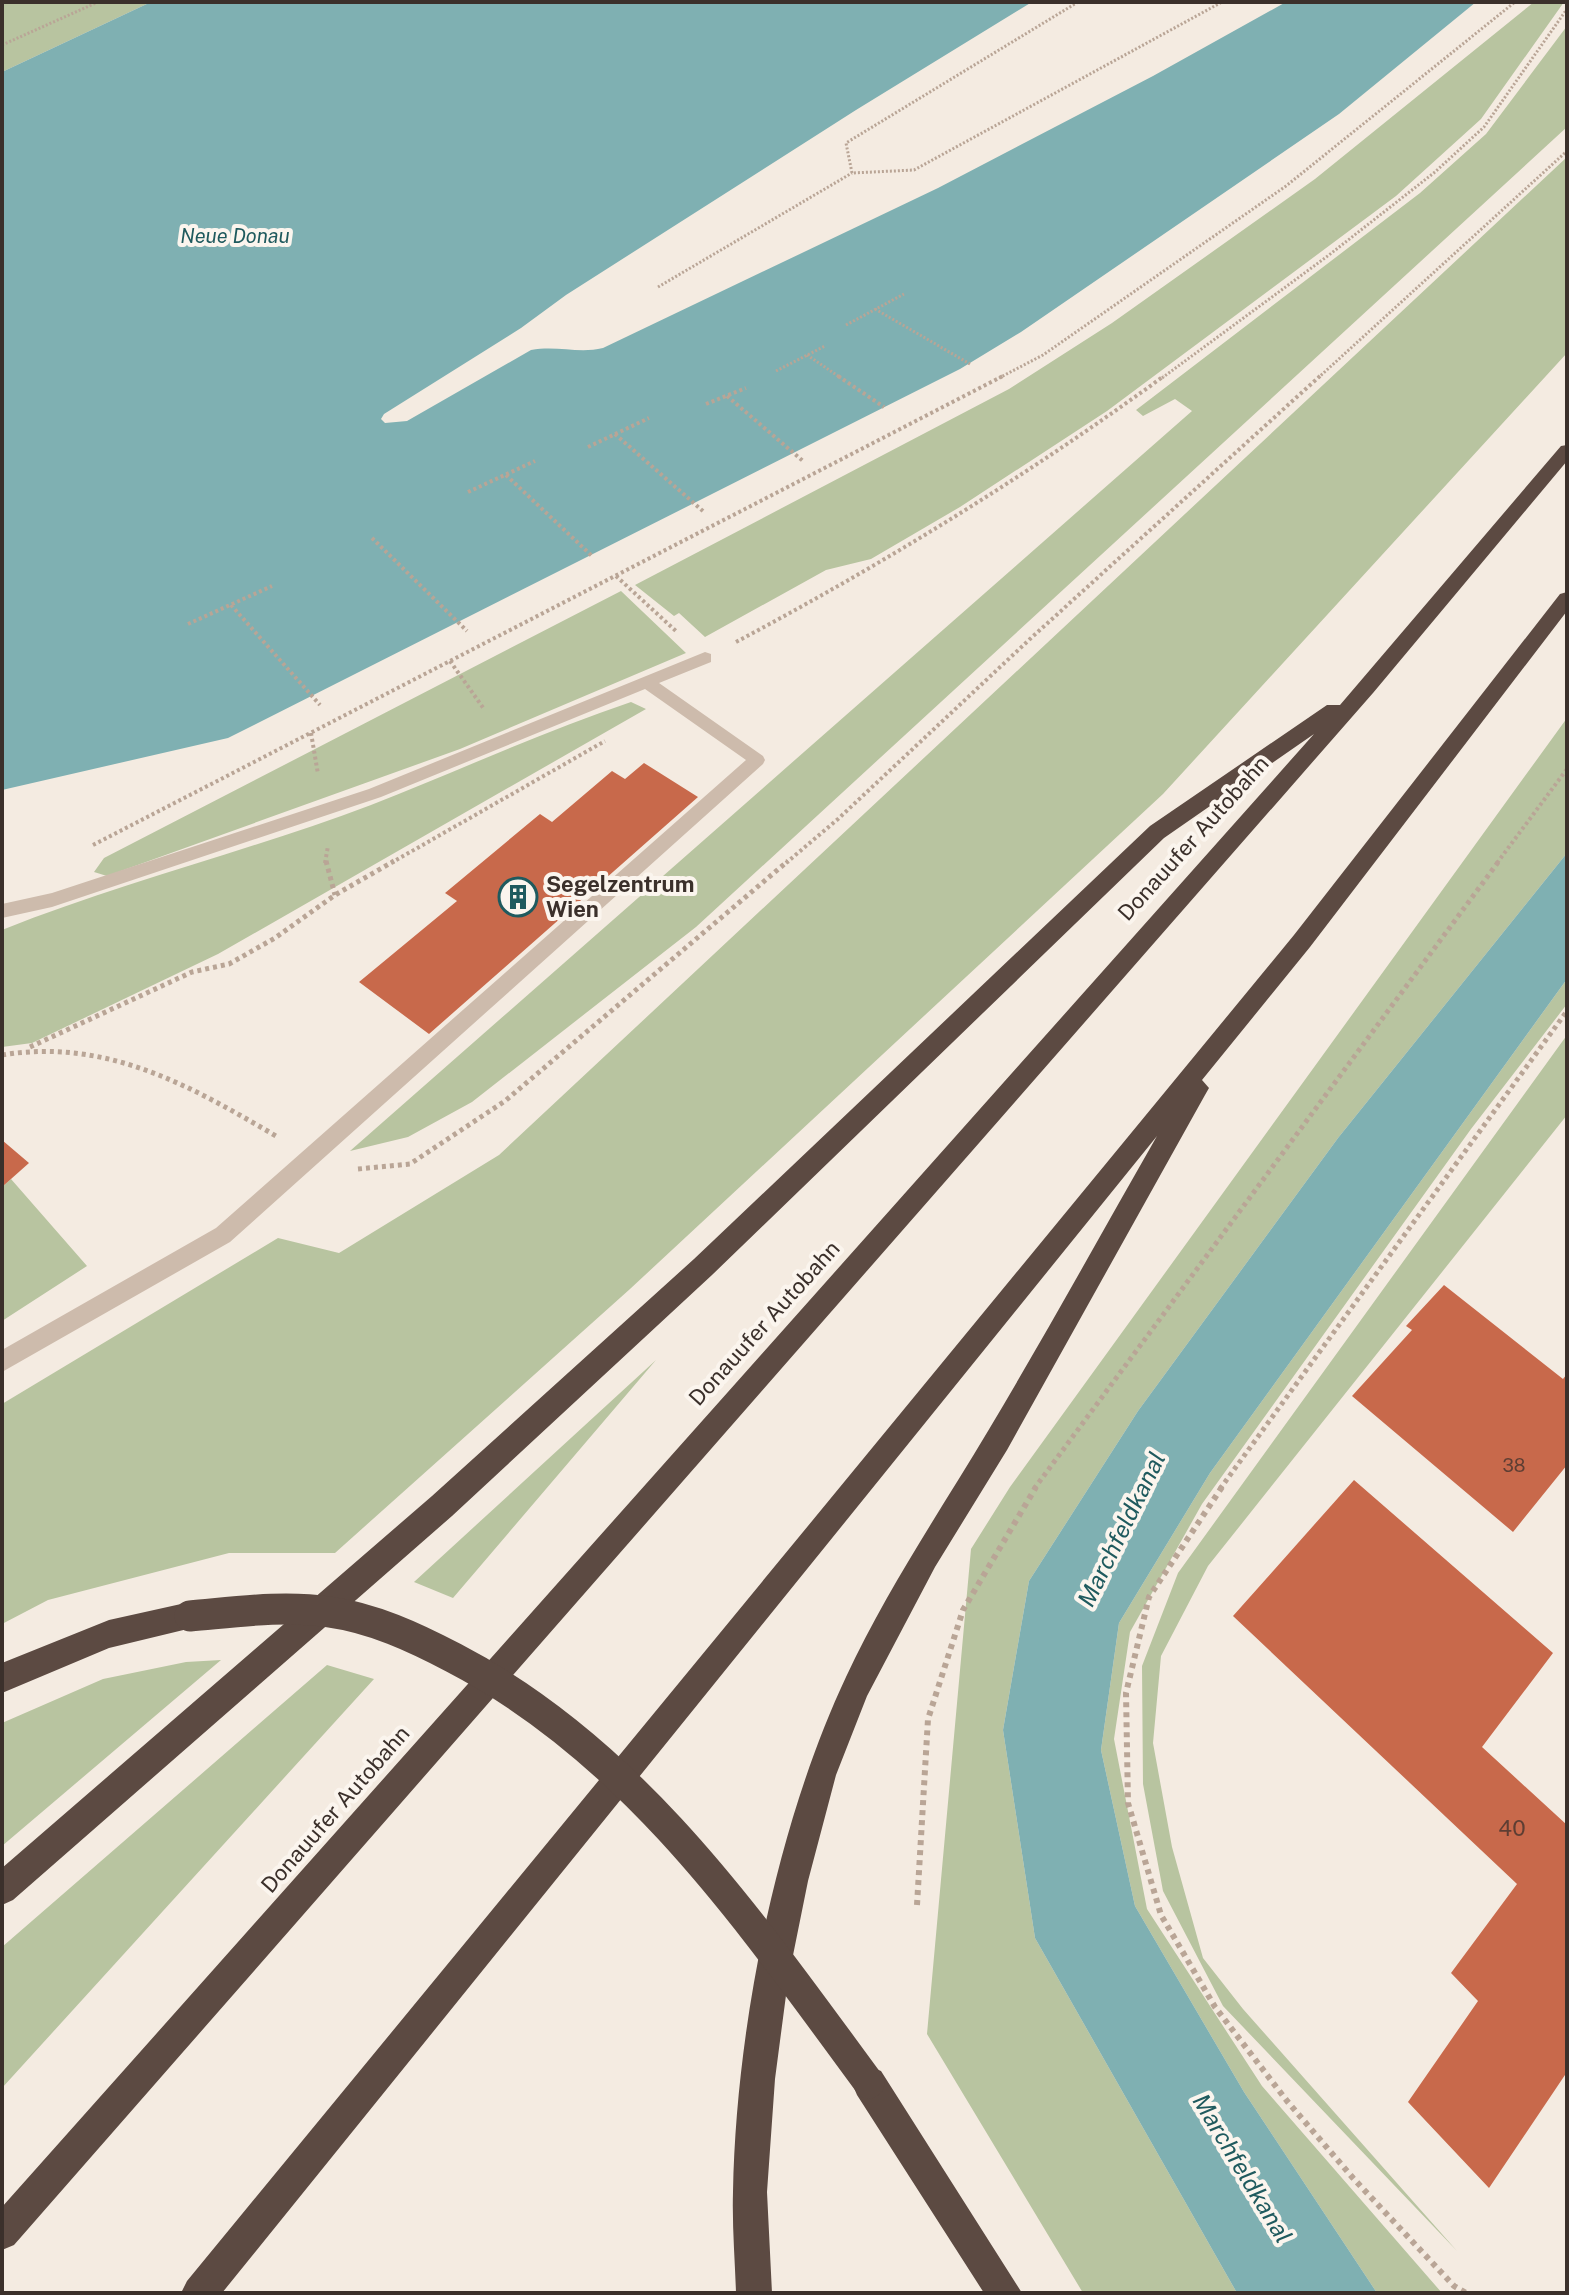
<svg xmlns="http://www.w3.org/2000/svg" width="1569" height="2295" font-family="'Public Sans',sans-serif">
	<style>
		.green { fill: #b8c4a0 }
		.water { fill: #7fb0b2 }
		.building { fill: #c8694b }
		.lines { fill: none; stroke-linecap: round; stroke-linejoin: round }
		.path-far3 { stroke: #b9a596; stroke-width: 3; stroke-dasharray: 2 2; stroke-linecap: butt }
		.path-far2 { stroke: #b9a596; stroke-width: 4; stroke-dasharray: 3 3; stroke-linecap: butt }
		.path-far1 { stroke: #b9a596; stroke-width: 5; stroke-dasharray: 4 4; stroke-linecap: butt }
		.path { stroke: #b9a596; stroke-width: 6; stroke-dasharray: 5 5; stroke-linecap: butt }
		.lane { fill: #cdbbac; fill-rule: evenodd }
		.highway { fill: #5c4a42; fill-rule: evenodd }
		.highway-bridge { stroke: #5c4a42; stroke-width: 31 }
		.labels { text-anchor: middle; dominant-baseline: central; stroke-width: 8; stroke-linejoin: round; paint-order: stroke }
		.number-label { font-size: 18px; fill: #5e3e33 }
		.far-water-label { font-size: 20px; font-style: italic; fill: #1f5a5e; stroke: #fbf5ee }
		.street-label { font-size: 22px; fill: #3b302b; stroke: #fbf5ee }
		.poi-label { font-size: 22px; font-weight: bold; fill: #3b302b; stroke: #fbf5ee; text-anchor: start }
		.near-number-label { font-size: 22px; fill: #5e3e33 }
		.water-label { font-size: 24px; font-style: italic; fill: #1f5a5e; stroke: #fbf5ee }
	</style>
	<rect width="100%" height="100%" fill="#f4ebe1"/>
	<!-- green -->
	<path class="green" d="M 2,2 L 151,2 L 2,72 Z
		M 1534,2 L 1564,2 L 1481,119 L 1396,196 L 1107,411 L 960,507 L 871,559 L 826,570 L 705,637 L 679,613 L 674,616 L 635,585 L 1009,389 L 1112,323 L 1315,179 Z
		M 1567,26 L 1567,127 L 696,927 L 472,1102 L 408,1137 L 350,1151 L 1192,411 L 1175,399 L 1143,416 L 1136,410 L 1420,193 L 1486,134 Z
		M 1567,157 L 1567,353 L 1163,794 L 630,1289 L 335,1553 L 229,1553 L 48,1600 L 2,1624 L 2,1404 L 278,1238 L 339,1253 L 499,1155 Z
		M 621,591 L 686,653 L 460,749 L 107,876 L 94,872 L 104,858 Z
		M 631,702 L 646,709 L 218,954 L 32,1043 L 2,1047 L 2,930 C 123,882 249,851 371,805 C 458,771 542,732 631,702 Z
		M 1567,718 L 1567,853 L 1338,1138 L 1138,1411 L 1029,1581 L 1003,1730 L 1035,1938 L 1237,2293 L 1083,2293 L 927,2034 L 971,1549 L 1010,1487 Z
		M 1567,979 L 1567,1004 L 1471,1129 L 1202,1504 L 1130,1632 L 1114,1739 L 1147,1909 L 1262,2086 L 1442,2293 L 1377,2293 L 1244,2092 L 1135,1906 L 1101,1750 L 1119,1623 L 1210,1473 Z
		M 1567,1035 L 1567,1115 L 1208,1566 L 1161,1656 L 1153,1743 L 1172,1847 L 1203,1958 L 1243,2009 L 1457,2251 L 1223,2006 L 1163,1891 L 1143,1784 L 1142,1666 L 1178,1573 Z
		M 11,1179 L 87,1266 L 2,1321 L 2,1187 Z
		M 656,1360 L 453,1598 L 414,1582 Z
		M 221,1660 L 2,1846 L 2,1723 L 103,1679 L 186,1662 Z
		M 327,1665 L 374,1679 L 2,2088 L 2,1947 Z"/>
	<!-- water -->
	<path class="water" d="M 151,2 L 1032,2 L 856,110 L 566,295 L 521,328 L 384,414 L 381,419 L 385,423 L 407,421 L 531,350 C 557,345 578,354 603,348 L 938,188 L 1153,76 L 1286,2 L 1476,2 L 1339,114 L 1021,332 L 960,369 L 228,738 L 2,790 L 2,72 Z
		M 1567,853 L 1567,979 L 1210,1473 L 1119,1623 L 1101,1750 L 1135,1906 L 1244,2092 L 1377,2293 L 1237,2293 L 1035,1938 L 1003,1730 L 1029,1581 L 1138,1411 L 1338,1138 Z"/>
	<!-- building -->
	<path class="building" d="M 644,763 L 698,797 L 429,1034 L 359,982 L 457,901 L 445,893 L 540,814 L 552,822 L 612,771 L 625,779 Z
		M 2,1140 L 29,1163 L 2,1187 Z
		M 1444,1285 L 1563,1379 L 1567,1374 L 1567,1465 L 1513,1532 L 1352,1396 L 1412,1330 L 1406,1326 Z
		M 1354,1480 L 1553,1653 L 1482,1747 L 1567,1825 L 1567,2072 L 1489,2188 L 1408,2102 L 1478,2001 L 1451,1973 L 1517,1884 L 1233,1616 Z"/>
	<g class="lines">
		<!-- path-far3 -->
		<path class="path-far3" d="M 1078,2 L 846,143 L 852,173 L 914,170 L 1222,2
			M 2,45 L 98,2
			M 658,287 L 852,173
			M 875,309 L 970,364
			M 846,325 L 904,294
			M 807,355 L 841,378
			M 776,371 L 825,346
			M 999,378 L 1043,355 L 1286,186 L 1515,2
			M 1162,378 L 1329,255 L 1435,172 L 1484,127 L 1567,9
			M 1318,378 L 1567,151"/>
		<!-- path-far2 -->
		<path class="path-far2" d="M 838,376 L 884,407
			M 727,396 L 803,461
			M 706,404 L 746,388
			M 615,434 L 704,512
			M 588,447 L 649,418
			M 506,475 L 592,556
			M 468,492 L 535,461
			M 372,538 L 467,631
			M 616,576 L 677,632
			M 231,605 L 320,705
			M 188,624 L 272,586
			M 736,642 C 885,563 1028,475 1164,376
			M 450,661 L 484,709
			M 311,733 L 318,774
			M 93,845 L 1003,376
			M 325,863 L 328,846
			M 391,863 L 605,741
			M 786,863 L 838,819 L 1030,639 L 1320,376
			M 1497,863 L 1567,769"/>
		<!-- path-far1 -->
		<path class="path-far1" d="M 326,861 L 335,895
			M 30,1047 L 192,972 L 229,964 L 275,938 L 335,895 L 394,861
			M 2,1055 C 106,1038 189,1085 276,1136
			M 358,1169 L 410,1164 L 505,1101 L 788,861
			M 1034,1489 L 1499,861
			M 1220,1489 L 1567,1011"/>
		<!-- path -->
		<path class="path" d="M 1222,1487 L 1149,1597 L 1126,1693 L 1128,1803 L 1161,1915 L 1215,2007 L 1287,2101 L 1353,2178 L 1454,2286 L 1466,2293
			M 917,1905 L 928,1719 L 963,1610 L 1036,1487"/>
		<!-- lane -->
		<path class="lane" d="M 705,652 L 711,654 L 711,662 L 659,683 L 763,756 L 765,760 L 763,764 L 230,1242 L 2,1372 L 2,1350 L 216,1228 L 746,760 L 645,689 L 381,797 L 52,907 L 2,918 L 2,904 L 52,893 L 369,789 Z"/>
		<!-- highway -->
		<path class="highway" d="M 1567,445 L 1567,461 L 1373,693 L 14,2245 L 2,2250 L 2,2207 L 1314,734 L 1164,838 L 712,1275 L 452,1516 L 13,1900 L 2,1905 L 2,1868 L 432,1496 L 694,1259 L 1150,826 L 1327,705 L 1340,705 L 1561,446 Z
			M 1567,592 L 1567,611 L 1310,947 L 1202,1080 L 1209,1088 L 1205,1095 L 1007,1450 L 935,1567 L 867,1696 L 836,1775 L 808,1881 L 788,1980 L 775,2079 L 767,2192 L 772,2293 L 736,2293 C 735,2260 732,2226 733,2192 C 736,2028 776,1826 846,1677 C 886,1591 939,1513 988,1431 C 1046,1334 1101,1234 1157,1136 L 222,2293 L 181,2293 L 187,2281 L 1294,935 L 1560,594 Z
			M 190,1602 L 200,1606 L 204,1616 L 200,1626 L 109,1648 L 2,1693 L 2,1663 L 109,1620 Z
			M 869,2066 L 881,2071 L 1022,2293 L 984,2293 L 857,2095 L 852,2083 L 857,2071 Z"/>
		<!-- highway-bridge -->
		<path class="highway-bridge" d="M 190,1616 C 236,1612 283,1605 329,1612 C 373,1618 414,1637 454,1658 C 635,1752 751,1923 869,2083"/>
	</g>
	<!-- icons -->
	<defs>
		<g id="building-ring" transform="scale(2)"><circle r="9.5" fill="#fbf5ee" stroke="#1f5a5e" stroke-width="1.5"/><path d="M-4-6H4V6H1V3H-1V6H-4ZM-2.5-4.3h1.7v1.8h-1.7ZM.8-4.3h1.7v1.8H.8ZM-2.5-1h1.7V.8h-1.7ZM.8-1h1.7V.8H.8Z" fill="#1f5a5e"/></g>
	</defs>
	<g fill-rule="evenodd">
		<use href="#building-ring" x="518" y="897"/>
	</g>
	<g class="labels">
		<!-- number labels -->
		<g class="number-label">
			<text x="1514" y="1465">38</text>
		</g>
		<!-- far-water labels -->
		<g class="far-water-label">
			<text x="235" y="236">Neue Donau</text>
		</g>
		<!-- street labels -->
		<g class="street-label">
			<text transform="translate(1193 838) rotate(-48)">Donauufer Autobahn</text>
			<text transform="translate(764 1323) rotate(-48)">Donauufer Autobahn</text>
			<text transform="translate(335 1809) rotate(-49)">Donauufer Autobahn</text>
		</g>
		<!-- poi labels -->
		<g class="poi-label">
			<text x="546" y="884">Segelzentrum<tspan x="546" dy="25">Wien</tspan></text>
		</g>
		<!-- near-number labels -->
		<g class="near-number-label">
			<text x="1512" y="1828">40</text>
		</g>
		<!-- water labels -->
		<g class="water-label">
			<text transform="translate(1121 1529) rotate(-64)">Marchfeldkanal</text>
			<text transform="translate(1243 2168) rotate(59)">Marchfeldkanal</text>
		</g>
	</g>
	<!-- border -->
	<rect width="1569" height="2295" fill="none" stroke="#3b302b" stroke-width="8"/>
</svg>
